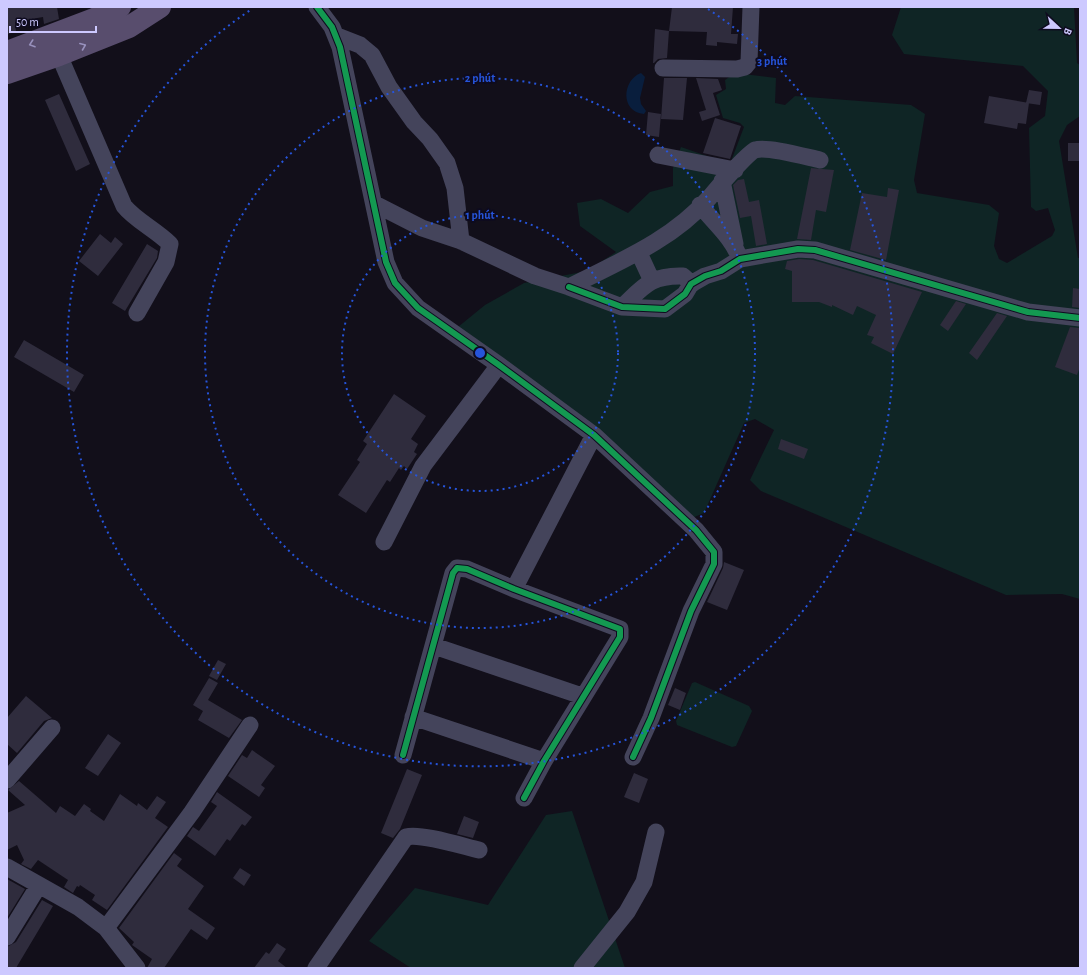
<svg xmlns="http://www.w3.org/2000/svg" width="1087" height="975" font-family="'Alegreya Sans',sans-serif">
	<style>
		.green { fill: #0f2525 }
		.water { fill: #091e3d }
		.building { fill: #2f2c3d }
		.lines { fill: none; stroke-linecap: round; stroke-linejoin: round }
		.minor { stroke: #44445b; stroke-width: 17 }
		.major { stroke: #584d6d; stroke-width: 22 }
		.cycleway-casing { stroke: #0e0b1f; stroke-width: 8 }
		.cycleway { stroke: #139951; stroke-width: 6 }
		.oneway { stroke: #9891bd }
		.ring { fill: none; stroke: #2654da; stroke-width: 2; stroke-dasharray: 2 4 }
		.centre { fill: #2654da; stroke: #0e0b1f; stroke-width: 2 }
		.ring-label { font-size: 12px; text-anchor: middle; font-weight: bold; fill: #2654da; stroke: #0e0b1f; stroke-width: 4; stroke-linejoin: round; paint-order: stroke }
	</style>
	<rect width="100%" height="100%" fill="#120f1a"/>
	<!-- green -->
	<path class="green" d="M 901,7 L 1074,7 L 1077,63 L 1080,65 L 1080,116 L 1067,125 L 1059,141 L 1078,258 L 1080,258 L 1080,599 L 1062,594 L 1006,595 L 761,491 L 750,480 L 774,430 L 755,419 L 744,423 L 704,513 L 692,518 L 458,327 L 485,305 L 524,283 L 587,271 L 616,252 L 580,226 L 577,203 L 601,199 L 628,213 L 650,192 L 673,186 L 673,168 L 681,147 L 730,164 L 744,127 L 740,123 L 723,118 L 716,95 L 726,89 L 725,80 L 735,73 L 776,78 L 775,103 L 785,105 L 795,96 L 911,105 L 925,114 L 914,180 L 917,193 L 989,205 L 999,213 L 994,246 L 999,259 L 1007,263 L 1052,236 L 1055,230 L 1048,208 L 1036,211 L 1031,207 L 1029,128 L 1045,116 L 1048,91 L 1023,66 L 904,54 L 892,35 Z
		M 695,682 L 749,706 L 752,711 L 736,746 L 732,747 L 677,725 L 676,721 L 692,683 Z
		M 572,811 L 625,968 L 411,968 L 369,941 L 415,888 L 488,905 L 546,815 Z"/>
	<!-- water -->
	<path class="water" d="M 641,73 L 645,77 L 640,98 L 641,104 L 646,111 L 644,114 C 620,112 622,80 641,73 Z"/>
	<!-- building -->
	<path class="building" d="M 7,7 L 57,7 L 59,19 L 44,24 L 43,17 L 15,22 L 16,32 L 7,34 Z
		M 672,7 L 733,7 L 731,34 L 738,34 L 737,44 L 717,42 L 717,46 L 706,45 L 707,32 L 669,31 Z
		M 655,29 L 669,31 L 667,58 L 658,59 L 654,63 L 653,63 Z
		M 664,78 L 687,78 L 683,120 L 661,119 Z
		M 696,78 L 718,79 L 722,90 L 713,93 L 720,115 L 702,121 L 699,112 L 706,110 Z
		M 1029,90 L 1042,92 L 1040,105 L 1026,103 Z
		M 59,94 L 90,164 L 76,171 L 45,100 Z
		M 989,96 L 1029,103 L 1026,124 L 1018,123 L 1017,129 L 984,123 Z
		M 648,112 L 661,114 L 659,137 L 646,135 Z
		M 715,118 L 741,126 L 730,159 L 703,153 Z
		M 1068,143 L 1080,143 L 1080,161 L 1068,161 Z
		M 811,168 L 834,170 L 826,212 L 816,210 L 811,240 L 797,239 Z
		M 744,179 L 749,202 L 759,200 L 767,244 L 756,246 L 751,216 L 740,218 L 733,185 L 738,180 Z
		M 888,188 L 899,190 L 886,260 L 850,250 L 862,193 L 887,197 Z
		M 100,234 L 111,243 L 115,237 L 123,244 L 98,276 L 79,261 Z
		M 147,244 L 158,251 L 157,258 L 125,311 L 112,303 Z
		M 799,259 L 813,260 L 922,292 L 893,354 L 871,343 L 874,337 L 867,335 L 876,315 L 857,306 L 853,315 L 832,305 L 832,307 L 819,302 L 792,302 L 792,271 L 785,269 L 787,261 Z
		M 1073,288 L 1080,289 L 1080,308 L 1072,307 Z
		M 956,301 L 966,304 L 948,331 L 940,325 Z
		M 997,313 L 1007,316 L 977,360 L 969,353 Z
		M 1070,327 L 1080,328 L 1080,367 L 1077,375 L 1055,367 Z
		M 24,340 L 84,375 L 74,392 L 14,357 Z
		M 394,394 L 426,416 L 411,439 L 418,444 L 414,452 L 417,454 L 407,469 L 404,466 L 401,470 L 399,468 L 390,482 L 387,480 L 366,513 L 338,495 L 360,462 L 357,460 L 367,444 L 363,441 Z
		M 781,439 L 808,449 L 804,459 L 778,449 Z
		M 724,562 L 744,570 L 727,610 L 707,602 L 723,568 Z
		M 218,660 L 226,664 L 217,680 L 209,676 Z
		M 209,678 L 218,683 L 208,700 L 242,720 L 229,738 L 198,720 L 203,711 L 193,705 Z
		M 675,688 L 686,693 L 680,710 L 668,705 Z
		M 26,696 L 52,718 L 44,721 L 17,753 L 7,744 L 7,718 Z
		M 108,734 L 121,743 L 98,776 L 85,768 Z
		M 252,750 L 275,766 L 261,785 L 265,788 L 259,797 L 228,776 L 242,755 L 247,758 Z
		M 407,769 L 422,775 L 400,829 L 393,838 L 381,833 Z
		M 634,773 L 648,779 L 639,803 L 624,797 Z
		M 19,781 L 56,813 L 60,806 L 75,816 L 84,804 L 91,809 L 90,811 L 104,821 L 120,794 L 137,806 L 138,803 L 147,810 L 157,796 L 166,802 L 155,818 L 168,827 L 107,910 L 92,900 L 95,895 L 80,885 L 79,887 L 77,886 L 73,893 L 64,887 L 68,880 L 38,860 L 31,869 L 21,864 L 24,860 L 17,845 L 7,850 L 7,813 L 25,805 L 8,790 Z
		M 217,792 L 252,817 L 245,826 L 242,824 L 230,841 L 227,839 L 215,856 L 187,836 L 193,827 L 199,831 L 217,806 L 211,802 Z
		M 464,816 L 479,822 L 473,838 L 457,834 Z
		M 174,853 L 182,859 L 177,866 L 204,886 L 188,909 L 215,928 L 207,940 L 191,929 L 164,968 L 147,968 L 152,959 L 132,945 L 134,942 L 119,928 Z
		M 240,868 L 251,875 L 244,886 L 233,878 Z
		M 7,879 L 25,889 L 7,918 Z
		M 42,900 L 53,906 L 16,968 L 7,968 L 7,947 L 16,942 Z
		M 277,943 L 286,949 L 278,961 L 287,968 L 254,968 L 266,952 L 269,954 Z"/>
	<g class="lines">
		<!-- minor -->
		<path class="minor" d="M 317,7 L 332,27 L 340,47 L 386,262 L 395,283 L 418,308 L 499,365 L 594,435 L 696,530 L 714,552 L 714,564 L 691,611 L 651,718 L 633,757
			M 337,36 L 360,45 L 372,55 L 389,87 L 414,122 L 430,139 L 447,163 L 455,188 L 461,241
			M 59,55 L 124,206 C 135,220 156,230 170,244 L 166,262 L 137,313
			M 663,68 L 737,69 L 745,67 L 749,62 L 751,7
			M 658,155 L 735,170
			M 722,181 L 735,244
			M 375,204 L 422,228 L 461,241 L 535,276 L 569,287 C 618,262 671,241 709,198 C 715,191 749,151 755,150 C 767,146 806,157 820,160
			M 700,205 C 715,224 732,237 740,259
			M 639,253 L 652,281
			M 569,287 L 622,307 L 665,309 L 685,294 L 691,284 L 705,276 L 721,271 L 740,259 L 798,249 L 815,250 L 1028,312 L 1080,318
			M 622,307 C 644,286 651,275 683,276 L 692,284
			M 384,542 L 423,466 L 499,365
			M 514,589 L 594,435
			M 434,646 L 582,696
			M 413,717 L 544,761
			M 403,755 L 453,573 L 457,568 L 467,569 L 514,589 L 620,629 L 620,637 L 544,761 L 524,798
			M 7,780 L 52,728
			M 7,867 L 78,907 L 106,928 L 137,968
			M 106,928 L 192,812 L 250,725
			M 7,937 L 39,885
			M 316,968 L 406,837 C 421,833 462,846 479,850
			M 582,968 L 627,912 L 644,882 L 656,832"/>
		<!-- major -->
		<path class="major" d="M 7,52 L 94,19 L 120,7
			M 7,73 L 59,55 L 129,27 L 160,7"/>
		<!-- cycleway casing -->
		<g class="cycleway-casing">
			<path id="cycleway" d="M 317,7 L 332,27 L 340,47 L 386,262 L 395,283 L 418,308 L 499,365 L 594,435 L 696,530 L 714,552 L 714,564 L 691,611 L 651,718 L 633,757
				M 569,287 L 622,307 L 665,309 L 685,294 L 691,284 L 705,276 L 721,271 L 740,259 L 798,249 L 815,250 L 1028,312 L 1080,318
				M 403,755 L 453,573 L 457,568 L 467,569 L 514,589 L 620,629 L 620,637 L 544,761 L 524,798"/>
		</g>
		<!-- cycleway -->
		<use href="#cycleway" class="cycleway"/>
	</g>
	<!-- one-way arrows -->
	<defs><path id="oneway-chevron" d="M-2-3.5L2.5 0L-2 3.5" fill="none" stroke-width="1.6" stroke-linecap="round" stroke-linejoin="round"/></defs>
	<g class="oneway">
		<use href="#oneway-chevron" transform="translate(32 44) rotate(161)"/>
		<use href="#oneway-chevron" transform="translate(83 46) rotate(-22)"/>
	</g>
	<!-- distance rings -->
	<g class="ring">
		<circle cx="480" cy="353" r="138"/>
		<circle cx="480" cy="353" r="275"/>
		<path d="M708 9A413 413 0 1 1 252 9"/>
	</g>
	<circle cx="480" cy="353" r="6" class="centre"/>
	<g class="ring-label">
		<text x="772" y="65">3 phút</text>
		<text x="480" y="82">2 phút</text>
		<text x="480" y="219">1 phút</text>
	</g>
	<!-- border -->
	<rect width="1087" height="975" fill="none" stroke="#cdc9ff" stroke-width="16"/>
	<!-- north arrow -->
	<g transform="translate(1059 28) rotate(112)" stroke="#0e0b1f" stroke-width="3" paint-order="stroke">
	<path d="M0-3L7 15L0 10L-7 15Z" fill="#cdc9ff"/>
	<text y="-6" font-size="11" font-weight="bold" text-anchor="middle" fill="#cdc9ff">B</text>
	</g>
	<!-- scale -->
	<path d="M10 26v6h86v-6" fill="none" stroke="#cdc9ff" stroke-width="2"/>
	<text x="16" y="26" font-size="12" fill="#cdc9ff" stroke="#0e0b1f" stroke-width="3" paint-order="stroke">50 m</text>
</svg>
